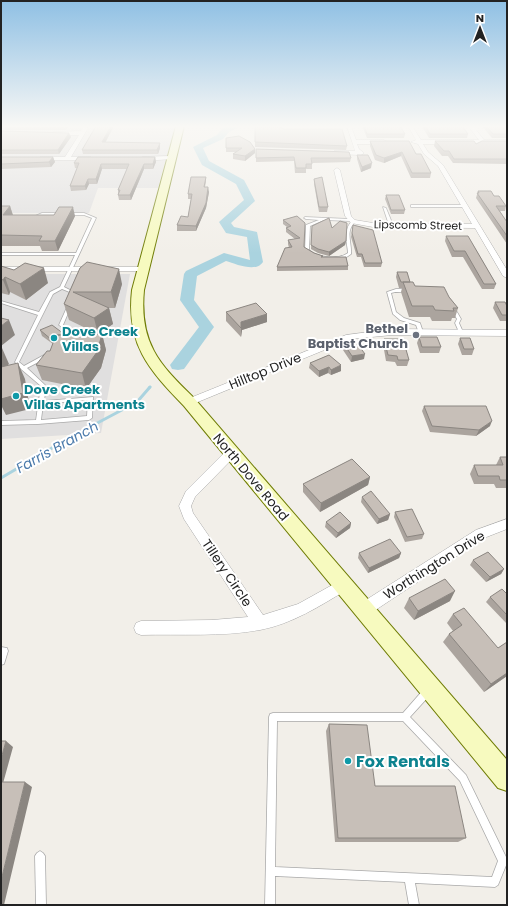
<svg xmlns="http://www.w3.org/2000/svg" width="508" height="906" font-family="Poppins,sans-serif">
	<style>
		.residential { fill: #e0dfdf }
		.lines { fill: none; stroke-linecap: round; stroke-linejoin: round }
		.stream-far1 { stroke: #aad3df; stroke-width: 2.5 }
		.stream { stroke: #aad3df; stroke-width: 3 }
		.river { fill: #aad3df; fill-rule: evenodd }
		.lane-casing { stroke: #a9a9a9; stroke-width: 1.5 }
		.street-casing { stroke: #a9a9a9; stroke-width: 1 }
		.secondary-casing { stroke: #707d05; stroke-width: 2 }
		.lane { fill: #fff; fill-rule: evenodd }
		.street { fill: #fff; fill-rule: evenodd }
		.secondary { fill: #f7fabf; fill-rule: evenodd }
		.wall { fill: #aba49e }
		.shaded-wall { fill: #8b8681 }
		.building { fill: #c7bfb8; stroke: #8b8681 }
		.worship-dot { fill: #6b7280; stroke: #fff; stroke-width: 1.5 }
		.culture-dot { fill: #0f9aa8; stroke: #fff; stroke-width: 1.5 }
		.labels { text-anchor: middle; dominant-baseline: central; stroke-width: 4; stroke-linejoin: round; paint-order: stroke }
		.far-street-label { font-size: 11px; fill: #222; stroke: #fff }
		.worship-label { font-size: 13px; font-weight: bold; fill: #5b616d; stroke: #fff; text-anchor: end }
		.culture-label { font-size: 13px; font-weight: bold; fill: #0d838f; stroke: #fff; text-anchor: start }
		.street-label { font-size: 13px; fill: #222; stroke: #fff }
		.water-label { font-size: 14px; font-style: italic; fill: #4a7aab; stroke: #fff }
		.near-culture-label { font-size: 16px; font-weight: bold; fill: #0d838f; stroke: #fff; text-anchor: start }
	</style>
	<rect width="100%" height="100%" fill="#f2efe9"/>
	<!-- residential -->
	<path class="residential" d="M 1,126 L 175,126 L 158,188 L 98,188 L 89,213 L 1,213 Z
		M 1,274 L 130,274 L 101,433 L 1,439 Z"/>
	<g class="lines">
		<!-- stream-far1 -->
		<path class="stream-far1" d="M 149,388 L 150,387"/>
		<!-- stream -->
		<path class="stream" d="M 1,478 L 69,438 L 137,402 L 150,387"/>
		<!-- river -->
		<path class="river" d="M 229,126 L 241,126 L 229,132 L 223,139 L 203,148 L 209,161 L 244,180 L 255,201 L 231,223 L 234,227 L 257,232 L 263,262 C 256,273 236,264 226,261 L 197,276 L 194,300 L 214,327 L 184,369 L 178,370 L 172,369 L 170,365 L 199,327 L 180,300 L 184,274 L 186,271 L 224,253 L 250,260 L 247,237 L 226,233 L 219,222 L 244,200 L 236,184 L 202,165 L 193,147 L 217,135 L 223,128 Z"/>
		<!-- lane casing -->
		<g class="lane-casing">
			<path id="lane" d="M 412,205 L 465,205 L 467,206 L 465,207 L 411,207 L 411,205 Z
				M 383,207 L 386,208 L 393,225 L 392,226 L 389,225 Z
				M 42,213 L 84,213 L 96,218 L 64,287 L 76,293 L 73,297 L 72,297 L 70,296 L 72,293 L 62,289 L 53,294 L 19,362 L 24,366 L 46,354 L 50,354 L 50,356 L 27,368 L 46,386 L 44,401 L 93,397 L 93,398 L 92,418 L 89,420 L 38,424 L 1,425 L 1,421 L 36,420 L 41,386 L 21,369 L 15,362 L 38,315 L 1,303 L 1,301 L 39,312 L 50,292 L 60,287 L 75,255 L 1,255 L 1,253 L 76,253 L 92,218 L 84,215 L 42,215 L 35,218 L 33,217 ZM 88,400 L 87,416 L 41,420 L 43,404 Z
				M 305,217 L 350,219 L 352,220 L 350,221 L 324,220 L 310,226 L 309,250 C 318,258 338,260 348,253 C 347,242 343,230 352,221 L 354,221 L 355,222 C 345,232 352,242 351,254 C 341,263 314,260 305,250 L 306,225 L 319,220 L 306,219 L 304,218 Z
				M 396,289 L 407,289 L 409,290 C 404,293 397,291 391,293 L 396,312 L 404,318 L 420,323 L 423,332 L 423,333 L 419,333 L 416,325 L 400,320 L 393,314 L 387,292 Z
				M 68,305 L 70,305 L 71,306 L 63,325 L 82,337 L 82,339 L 78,339 L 59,325 Z
				M 451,309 L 453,309 L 457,312 L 461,319 L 459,323 L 463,332 L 463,333 L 461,333 L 459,332 L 455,323 L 457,319 L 454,314 L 450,310 Z
				M 1,647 L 7,648 L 8,651 L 4,664 L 1,665 Z
				M 427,688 L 430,689 L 431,692 L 430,695 L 410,717 L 466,775 L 507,859 L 507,863 L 498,885 L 495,887 L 415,883 L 419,905 L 409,905 L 405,882 L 275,876 L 275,905 L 265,905 L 269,717 L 270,714 L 273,713 L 403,713 L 424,689 ZM 277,721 L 403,721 L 460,781 L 498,861 L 492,877 L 275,867 Z
				M 40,851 L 43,853 L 45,856 L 46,905 L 36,905 L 35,856 L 37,853 Z"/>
		</g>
		<!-- street casing -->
		<g class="street-casing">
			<path id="street" d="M 347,126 L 351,126 L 356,140 L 384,140 L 387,142 L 384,144 L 357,144 L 359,149 L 364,153 L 361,155 L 332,154 L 334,151 L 355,151 Z
				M 408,126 L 412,126 L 421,140 L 479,140 L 468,126 L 473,126 L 484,140 L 507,140 L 507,144 L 423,144 L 428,152 L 443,165 L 507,270 L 507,278 L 503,276 L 475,228 L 373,227 L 351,223 L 345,216 L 334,170 L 337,168 L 340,170 L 351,216 L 355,220 L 373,223 L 472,224 L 438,166 L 424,154 L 418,144 L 411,142 L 416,140 Z
				M 84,127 L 88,128 L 71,157 L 91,157 L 93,160 L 38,160 L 40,157 L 65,157 L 79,135 L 55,135 L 53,132 L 81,131 Z
				M 171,156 L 173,159 L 142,161 L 139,159 L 142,157 Z
				M 1,267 L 142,267 L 146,269 L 142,271 L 1,271 Z
				M 392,329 L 507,330 L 507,336 L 392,335 L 351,339 L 193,404 L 185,404 L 184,402 L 185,400 L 346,335 Z
				M 231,449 L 235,450 L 236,453 L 235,456 L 195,497 L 191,506 L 193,513 L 263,615 L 298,604 L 343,579 L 348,581 L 350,585 L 348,589 C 320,606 292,624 260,630 C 222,637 179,634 141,635 L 136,633 L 134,628 L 136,623 L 141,621 L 212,620 L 248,617 L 184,519 L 179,506 L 186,491 L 227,450 Z
				M 507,519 L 507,529 L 484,538 L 368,615 L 363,617 L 358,615 L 356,610 L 358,605 L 476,530 Z"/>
		</g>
		<!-- secondary casing -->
		<g class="secondary-casing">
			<path id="secondary" d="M 176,126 L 184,126 L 144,290 C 139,343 159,364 194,398 L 507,760 L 507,791 L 498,788 L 184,406 C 148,369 126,344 132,290 Z"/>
		</g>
		<!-- lane -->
		<use href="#lane" class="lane"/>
		<!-- street -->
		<use href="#street" class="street"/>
		<!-- secondary -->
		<use href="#secondary" class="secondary"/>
	</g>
	<!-- wall -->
	<path class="wall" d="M 4,126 L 68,126 L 66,130 L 5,130 Z
		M 255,126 L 340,126 L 339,127 L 283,126 L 281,128 L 283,129 L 347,146 L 346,150 L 255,147 Z
		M 362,126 L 400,126 L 405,134 L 404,138 L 367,138 Z
		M 422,126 L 462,126 L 468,134 L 467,138 L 429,138 Z
		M 482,126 L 507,126 L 507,138 L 492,138 Z
		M 1,131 L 71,137 L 59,154 L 1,154 Z
		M 370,141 L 416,154 L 431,173 L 430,178 L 411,178 L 401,156 L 384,163 L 375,160 L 370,146 Z
		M 435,141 L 476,144 L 507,141 L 507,164 L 453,163 L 448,156 L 442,156 L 434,146 Z
		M 106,142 L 160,148 L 158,154 L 83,154 L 82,150 Z
		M 250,142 L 255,153 L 245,161 L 233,159 L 233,154 L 236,152 L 226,152 L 226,148 Z
		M 256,149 L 351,158 L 350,162 L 312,163 L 312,169 L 306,169 L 306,173 L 295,173 L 294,161 L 256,162 Z
		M 357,155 L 371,168 L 361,172 L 357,159 Z
		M 1,157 L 53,157 L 55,162 L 51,167 L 1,169 Z
		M 155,157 L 156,162 L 153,169 L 144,169 L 131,200 L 119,200 L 118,195 L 118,190 L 127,169 L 102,169 L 97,184 L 89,184 L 86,190 L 71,191 L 70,186 L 77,168 L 75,168 L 74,163 Z
		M 206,177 L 206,182 L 205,187 L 209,192 L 206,208 L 196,231 L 177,231 L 177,225 L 188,217 L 191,199 L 188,199 L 188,194 Z
		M 314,179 L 328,207 L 327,212 L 319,212 L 314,184 Z
		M 478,191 L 494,196 L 506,206 L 505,211 L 500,211 L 507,222 L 507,244 L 476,198 Z
		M 386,195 L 405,210 L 404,214 L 391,214 L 385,199 Z
		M 1,206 L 10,206 L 13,215 L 75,216 L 58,251 L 42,251 L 40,246 L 1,246 Z
		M 297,216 L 304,247 L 314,253 L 323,256 L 323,257 L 348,266 L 348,270 L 277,271 L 277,267 L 289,248 L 288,244 L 288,240 L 295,239 L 286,232 L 286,228 L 287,227 L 283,224 L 283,220 Z
		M 353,225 L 382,263 L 381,267 L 364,267 L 361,257 L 357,257 L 351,237 Z
		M 312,226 L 332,228 L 346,241 L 345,245 L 329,256 L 318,253 L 311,249 Z
		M 446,236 L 468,236 L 496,284 L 494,289 L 482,289 L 463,257 L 452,257 L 445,241 Z
		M 1,266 L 48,283 L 26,300 L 10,292 L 9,295 L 1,293 Z
		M 80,268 L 122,284 L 115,308 L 108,308 L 109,308 L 113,324 L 98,334 L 69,320 L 64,304 Z
		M 397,272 L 415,286 L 449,297 L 458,308 L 455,318 L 452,318 L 451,321 L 432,321 L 430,317 L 409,317 L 401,292 L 402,288 L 399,288 L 396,277 Z
		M 495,302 L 507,306 L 507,321 L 500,321 L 493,308 Z
		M 226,312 L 267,314 L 267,322 L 242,330 L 241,337 L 226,321 Z
		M 40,330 L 64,335 L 102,334 L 106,350 L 101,368 L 86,389 L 42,380 L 36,365 L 50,351 L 53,344 L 42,336 Z
		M 419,337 L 441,347 L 439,353 L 420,353 L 417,343 Z
		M 460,338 L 474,349 L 472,355 L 462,355 L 458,344 Z
		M 384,339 L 409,360 L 407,366 L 397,366 L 395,362 L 386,361 L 383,344 Z
		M 344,344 L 364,359 L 351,362 L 343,350 Z
		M 329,355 L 341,371 L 331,375 L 328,373 L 319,377 L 309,368 L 310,363 Z
		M 424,406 L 490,426 L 476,436 L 430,432 L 422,411 Z
		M 500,457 L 507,457 L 507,488 L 496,488 L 494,484 L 474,484 L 470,474 L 474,465 L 496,465 Z
		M 370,477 L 368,485 L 320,512 L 303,492 L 303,484 Z
		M 362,497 L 390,514 L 388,520 L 377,524 L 361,502 Z
		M 395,512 L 424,534 L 422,539 L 405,542 L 394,517 Z
		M 326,522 L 351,523 L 350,528 L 336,538 L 325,527 Z
		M 359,553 L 401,553 L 399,558 L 368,573 L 358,558 Z
		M 473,560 L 504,569 L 501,574 L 486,582 L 470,565 Z
		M 507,594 L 507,624 L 486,602 L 490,597 Z
		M 409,598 L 450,601 L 414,620 L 404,608 Z
		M 453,614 L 498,648 L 507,642 L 507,676 L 484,692 L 443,642 L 449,634 L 453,631 L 447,623 Z
		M 329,724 L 375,786 L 466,838 L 458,842 L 335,842 L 326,731 Z"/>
	<!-- shaded-wall -->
	<path class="shaded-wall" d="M 65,126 L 68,126 L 66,130 Z
		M 111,126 L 114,126 L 103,147 L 102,142 Z
		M 69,133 L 71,137 L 59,154 L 58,150 Z
		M 160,143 L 160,148 L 158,154 L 157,150 Z
		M 255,149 L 255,153 L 245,161 L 245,156 Z
		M 402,152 L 401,156 L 384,163 L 384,158 Z
		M 53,157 L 55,162 L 51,167 L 49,162 Z
		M 155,157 L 156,162 L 153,169 L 153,164 Z
		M 372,163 L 371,168 L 361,172 L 362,167 Z
		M 101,164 L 102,169 L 97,184 L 96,179 Z
		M 144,164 L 144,169 L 131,200 L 130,195 Z
		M 88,179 L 89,184 L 86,190 L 85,186 Z
		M 208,187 L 209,192 L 206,208 L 196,231 L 196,226 Z
		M 10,206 L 13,216 L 3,215 Z
		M 73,207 L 75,216 L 58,251 L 55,241 Z
		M 346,241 L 345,245 L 329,256 L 329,252 Z
		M 44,268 L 48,283 L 26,300 L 20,284 Z
		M 119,269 L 122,284 L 115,308 L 111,292 Z
		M 5,277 L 10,292 L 9,295 L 3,280 Z
		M 109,308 L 113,324 L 98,334 L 94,318 Z
		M 267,314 L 267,322 L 242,330 L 241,337 L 241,322 Z
		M 9,320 L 15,335 L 1,346 L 1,326 Z
		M 102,334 L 106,350 L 101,368 L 86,389 L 82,373 Z
		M 2,348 L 9,364 L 1,371 L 1,349 Z
		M 365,354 L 364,359 L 351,362 L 352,356 Z
		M 18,363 L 25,379 L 30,409 L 6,415 L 1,405 L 1,399 Z
		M 341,365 L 341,371 L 331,375 L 331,370 Z
		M 329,367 L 328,373 L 319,377 L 319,371 Z
		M 492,421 L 490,426 L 476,436 L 479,430 Z
		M 370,477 L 368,485 L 320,512 L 321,503 Z
		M 390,514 L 388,520 L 377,524 L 379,519 Z
		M 351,523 L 350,528 L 336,538 L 338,533 Z
		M 401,553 L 399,558 L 368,573 L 369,568 Z
		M 504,569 L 501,574 L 486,582 L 490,577 Z
		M 455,591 L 450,601 L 414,620 L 418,611 Z
		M 507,673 L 507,676 L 484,692 L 491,684 Z
		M 6,741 L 13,747 L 2,787 L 1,786 L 1,759 Z
		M 25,782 L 32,787 L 4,905 L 1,905 L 1,881 Z"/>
	<!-- building -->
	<path class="building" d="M 96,126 L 111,126 L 102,142 L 160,143 L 157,150 L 82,150 Z
		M 255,126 L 279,126 L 283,129 L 342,129 L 347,146 L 255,142 Z
		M 364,126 L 400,126 L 405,134 L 367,134 Z
		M 425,126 L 462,126 L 468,134 L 430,134 Z
		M 486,126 L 507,126 L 507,134 L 493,134 Z
		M 1,131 L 69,133 L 58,150 L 1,150 Z
		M 239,136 L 250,142 L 255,149 L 245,156 L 233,154 L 242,148 L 226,148 L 226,138 Z
		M 370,141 L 409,141 L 416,154 L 421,154 L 431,173 L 412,173 L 402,152 L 384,158 L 376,155 Z
		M 435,141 L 474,141 L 476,144 L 482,141 L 507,141 L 507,159 L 454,159 L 449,151 L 444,151 Z
		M 256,149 L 349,152 L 351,158 L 311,158 L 312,164 L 306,164 L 306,168 L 296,168 L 294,157 L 256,158 Z
		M 357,155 L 368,155 L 372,163 L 362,167 Z
		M 1,157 L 53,157 L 49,162 L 1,164 Z
		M 78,157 L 155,157 L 153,164 L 144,164 L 130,195 L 118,195 L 120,190 L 118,190 L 129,164 L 101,164 L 96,179 L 88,179 L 85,186 L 70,186 L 79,163 L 74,163 Z
		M 191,177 L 206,177 L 204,187 L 208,187 L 206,203 L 196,226 L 177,225 L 181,216 L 188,217 L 192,194 L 188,194 Z
		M 322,177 L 328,207 L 319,207 L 314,179 Z
		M 478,191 L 491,191 L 494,196 L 499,196 L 506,206 L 496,206 L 507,222 L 507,236 L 477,193 L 479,193 Z
		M 386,195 L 399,195 L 405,210 L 391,210 Z
		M 1,206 L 10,206 L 3,215 L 54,215 L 59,207 L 73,207 L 55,241 L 39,241 L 42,236 L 1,235 Z
		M 297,216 L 305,223 L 304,247 L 314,253 L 323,256 L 321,257 L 346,257 L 348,266 L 277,267 L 285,248 L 292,247 L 288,240 L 300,238 L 286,228 L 291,226 L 283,220 Z
		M 329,218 L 332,228 L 340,221 L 347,223 L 346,241 L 329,252 L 318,249 L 311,245 L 312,226 Z
		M 353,225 L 373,230 L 382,263 L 365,263 L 362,254 L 358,254 L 352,233 Z
		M 446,236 L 468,236 L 496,284 L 484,284 L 465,251 L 454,251 Z
		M 87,262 L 119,269 L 111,292 L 73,292 L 109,308 L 94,318 L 64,304 L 80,268 Z
		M 25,263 L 44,268 L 20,284 L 5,277 L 3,280 L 1,279 L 1,266 L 14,270 Z
		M 397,272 L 407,272 L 410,282 L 401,282 Z
		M 403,282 L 413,282 L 415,286 L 444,287 L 449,297 L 458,308 L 453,308 L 454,311 L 435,310 L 433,306 L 412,306 Z
		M 495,302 L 505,302 L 507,306 L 507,315 L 502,315 Z
		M 256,303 L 267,314 L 241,322 L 241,328 L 226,312 Z
		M 1,318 L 9,320 L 1,326 Z
		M 52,325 L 64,334 L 62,335 L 56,335 L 55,338 L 52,340 L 40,330 Z
		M 102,334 L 97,352 L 82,373 L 36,365 L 47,351 L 50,351 L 56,335 Z
		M 419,337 L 437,337 L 441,347 L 422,347 Z
		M 460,338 L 470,338 L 474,349 L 464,349 Z
		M 384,339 L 403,339 L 409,360 L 398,360 L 397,356 L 388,355 Z
		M 356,342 L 365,354 L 352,356 L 344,344 Z
		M 329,355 L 341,365 L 331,370 L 329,367 L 319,371 L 310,363 Z
		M 18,363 L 23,393 L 1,399 L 1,367 Z
		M 424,406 L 486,406 L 492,421 L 479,430 L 432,426 Z
		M 500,457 L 507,457 L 507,480 L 500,480 L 499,476 L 478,476 L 474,465 L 503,465 Z
		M 352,459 L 370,477 L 321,503 L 303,484 Z
		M 371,491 L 390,514 L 379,519 L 362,497 Z
		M 412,509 L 424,534 L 407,537 L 395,512 Z
		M 340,512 L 351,523 L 338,533 L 326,522 Z
		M 390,539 L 401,553 L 369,568 L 359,553 Z
		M 488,552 L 504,569 L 490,577 L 473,560 Z
		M 445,579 L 455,591 L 418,611 L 409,598 Z
		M 502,589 L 507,594 L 507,615 L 490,597 Z
		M 464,608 L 498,648 L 507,642 L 507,673 L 491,684 L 449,634 L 462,625 L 453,614 Z
		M 329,724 L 367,725 L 375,786 L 455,786 L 466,838 L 338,838 Z
		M 1,741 L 6,741 L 1,759 Z
		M 1,782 L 25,782 L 1,881 Z"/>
	<!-- sky -->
	<linearGradient id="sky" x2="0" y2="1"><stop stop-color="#8fc0e4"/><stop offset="0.5" stop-color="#f9f8f5"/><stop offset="1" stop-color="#f9f8f5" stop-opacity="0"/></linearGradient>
	<rect width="508" height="253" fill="url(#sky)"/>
	<!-- markers -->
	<circle class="worship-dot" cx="416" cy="335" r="4"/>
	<g class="culture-dot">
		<circle cx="54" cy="338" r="4"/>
		<circle cx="16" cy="396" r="4"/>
		<circle cx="348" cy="761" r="4"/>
	</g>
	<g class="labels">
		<!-- far-street labels -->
		<g class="far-street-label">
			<text transform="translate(418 225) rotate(1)">Lipscomb Street</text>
		</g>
		<!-- worship labels -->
		<g class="worship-label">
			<text x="408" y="328">Bethel<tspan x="408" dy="15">Baptist Church</tspan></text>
		</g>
		<!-- culture labels -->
		<g class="culture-label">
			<text x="62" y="331">Dove Creek<tspan x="62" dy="15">Villas</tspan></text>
			<text x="24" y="389">Dove Creek<tspan x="24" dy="15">Villas Apartments</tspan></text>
		</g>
		<!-- street labels -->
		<g class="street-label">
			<text transform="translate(265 371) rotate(-22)">Hilltop Drive</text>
			<text transform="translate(251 477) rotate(50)">North Dove Road</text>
			<text transform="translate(434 565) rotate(-32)">Worthington Drive</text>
			<text transform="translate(227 573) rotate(56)">Tillery Circle</text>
		</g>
		<!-- water labels -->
		<g class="water-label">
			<text transform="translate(57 447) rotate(-29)">Farris Branch</text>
		</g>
		<!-- near-culture labels -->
		<g class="near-culture-label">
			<text x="356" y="761">Fox Rentals</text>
		</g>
	</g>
	<!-- border -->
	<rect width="508" height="906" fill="none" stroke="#222222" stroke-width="4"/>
	<!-- north arrow -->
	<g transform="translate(480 28)" stroke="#ffffff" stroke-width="3" paint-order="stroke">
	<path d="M0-3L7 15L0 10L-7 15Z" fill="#222222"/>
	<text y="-6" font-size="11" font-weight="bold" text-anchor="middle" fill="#222222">N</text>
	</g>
</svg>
